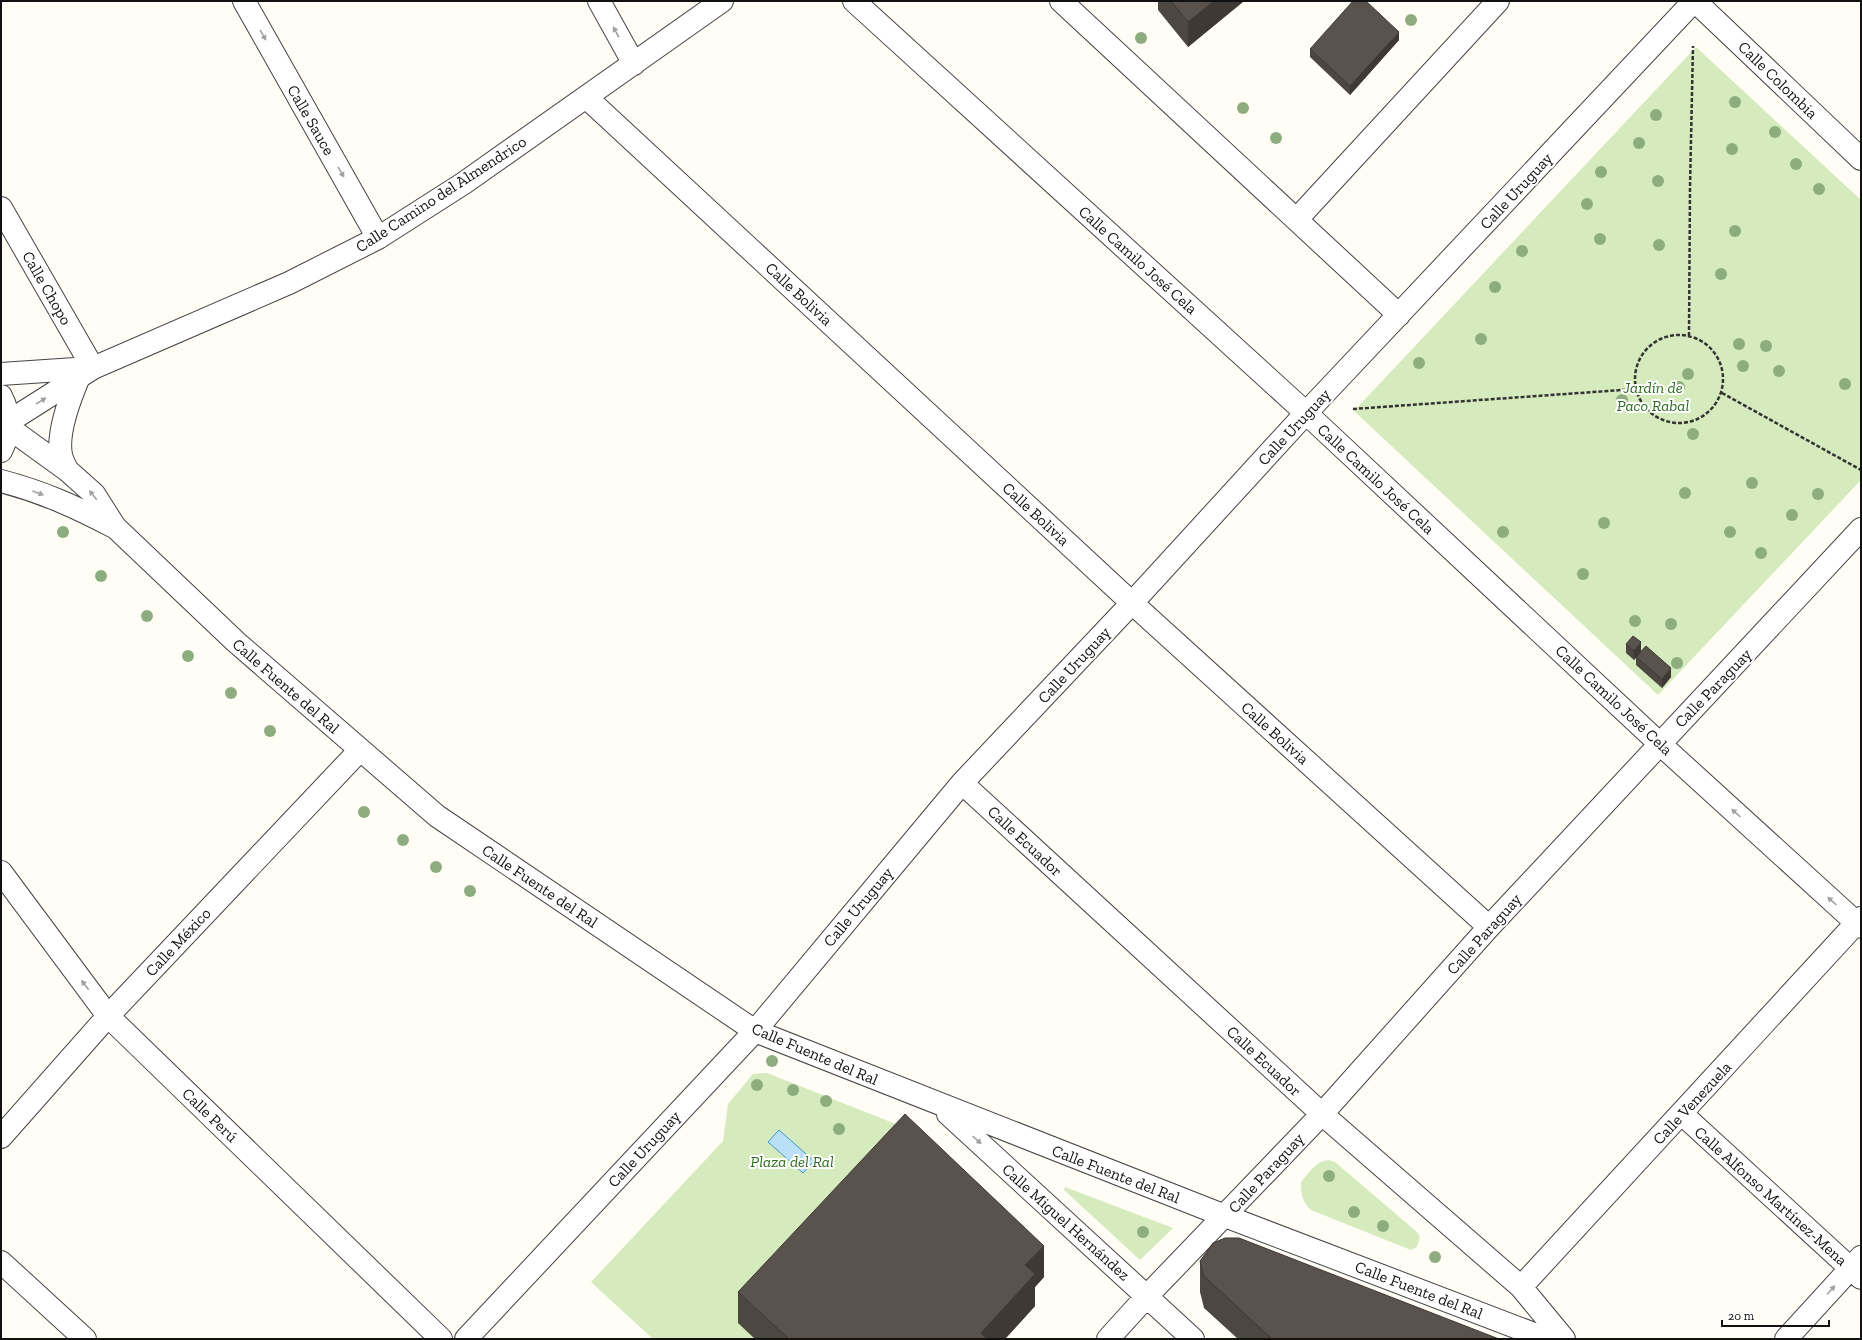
<svg xmlns="http://www.w3.org/2000/svg" width="1862" height="1340" font-family="'Zilla Slab',serif">
	<style>
		.green { fill: #d5ebbd }
		.water { fill: #b9e0f7; stroke: #3f96cf }
		.lines { fill: none; stroke-linecap: round; stroke-linejoin: round }
		.minor-casing { stroke: #444; stroke-width: 24 }
		.path { stroke: #333; stroke-width: 2.5; stroke-dasharray: 4 2; stroke-linecap: butt }
		.minor { stroke: #fff; stroke-width: 22 }
		.tree { fill: #8dad7f }
		.wall { fill: #4d4742 }
		.shaded-wall { fill: #3f3936 }
		.building { fill: #5a524d; stroke: #3f3936 }
		.oneway { fill: #a0a0a0 }
		.labels { text-anchor: middle; dominant-baseline: central; stroke-width: 4; stroke-linejoin: round; paint-order: stroke }
		.street-label { font-size: 16px; fill: #111; stroke: #fff }
		.park-label { font-size: 16px; font-style: italic; fill: #2f6b1f; stroke: #fff }
	</style>
	<rect width="100%" height="100%" fill="#fffdf5"/>
	<!-- green -->
	<path class="green" d="M 1696,47 L 1861,200 L 1861,480 L 1658,695 L 1354,411 Z
		M 767,1073 L 916,1132 L 755,1339 L 653,1339 L 591,1282 L 723,1141 L 728,1104 L 753,1074 Z
		M 1329,1160 L 1335,1162 L 1417,1232 L 1420,1237 L 1417,1247 L 1411,1250 L 1311,1210 C 1302,1201 1301,1195 1301,1182 C 1309,1172 1316,1161 1329,1160 Z
		M 1065,1187 L 1173,1228 L 1140,1260 L 1064,1190 Z"/>
	<!-- water -->
	<path class="water" d="M 779,1130 L 814,1161 L 803,1173 L 768,1142 Z"/>
	<g class="lines">
		<!-- minor casing -->
		<g class="minor-casing">
			<path id="minor" d="M 244,1 L 378,238
				M 599,1 L 634,64
				M 854,1 L 1306,413 L 1660,744 L 1861,927
				M 1061,1 L 1399,315
				M 1695,1 L 1861,159
				M 587,98 L 1132,603 L 1489,927
				M 1,208 L 93,368
				M 1297,219 L 1498,1
				M 1,374 L 90,368
				M 1,396 C 11,415 10,433 1,451
				M 8,422 L 93,368 L 289,283 L 378,238 L 464,183 L 722,1
				M 9,428 L 67,470 L 94,494 L 115,527 L 236,642 L 437,816 L 755,1031 L 1225,1216 L 1547,1339
				M 67,470 C 65,465 62,460 61,455 C 57,433 70,398 79,377
				M 1,481 C 43,492 76,507 114,527
				M 962,783 L 1322,1114 L 1521,1287 L 1564,1339
				M 1,872 L 108,1016 L 441,1339
				M 948,1114 L 1193,1339
				M 1682,1114 L 1861,1278
				M 1,1137 L 108,1016 L 360,750
				M 1,1262 L 85,1339
				M 1521,1287 L 1861,918
				M 466,1339 L 755,1031 L 962,783 L 1132,603 L 1306,413 L 1694,1
				M 1108,1339 L 1147,1296 L 1322,1114 L 1489,927 L 1861,529
				M 1786,1339 L 1861,1257"/>
		</g>
		<!-- path -->
		<path class="path" d="M1635 379a44 44 0 1 1 88 0a44 44 0 1 1-88 0Z
			M 1689,336 L 1690,187 L 1693,46
			M 1722,393 L 1861,470
			M 1353,409 L 1636,389"/>
		<!-- minor -->
		<use href="#minor" class="minor"/>
	</g>
	<!-- trees -->
	<g class="tree">
		<circle cx="1411" cy="20" r="6"/>
		<circle cx="1141" cy="38" r="6"/>
		<circle cx="1735" cy="102" r="6"/>
		<circle cx="1243" cy="108" r="6"/>
		<circle cx="1656" cy="115" r="6"/>
		<circle cx="1775" cy="132" r="6"/>
		<circle cx="1276" cy="138" r="6"/>
		<circle cx="1639" cy="143" r="6"/>
		<circle cx="1732" cy="149" r="6"/>
		<circle cx="1796" cy="164" r="6"/>
		<circle cx="1601" cy="172" r="6"/>
		<circle cx="1658" cy="181" r="6"/>
		<circle cx="1819" cy="189" r="6"/>
		<circle cx="1587" cy="204" r="6"/>
		<circle cx="1735" cy="231" r="6"/>
		<circle cx="1600" cy="239" r="6"/>
		<circle cx="1659" cy="245" r="6"/>
		<circle cx="1522" cy="251" r="6"/>
		<circle cx="1721" cy="274" r="6"/>
		<circle cx="1495" cy="287" r="6"/>
		<circle cx="1481" cy="339" r="6"/>
		<circle cx="1739" cy="344" r="6"/>
		<circle cx="1766" cy="346" r="6"/>
		<circle cx="1419" cy="363" r="6"/>
		<circle cx="1743" cy="366" r="6"/>
		<circle cx="1779" cy="371" r="6"/>
		<circle cx="1688" cy="374" r="6"/>
		<circle cx="1845" cy="384" r="6"/>
		<circle cx="1679" cy="387" r="6"/>
		<circle cx="1622" cy="400" r="6"/>
		<circle cx="1693" cy="434" r="6"/>
		<circle cx="1752" cy="483" r="6"/>
		<circle cx="1685" cy="493" r="6"/>
		<circle cx="1818" cy="494" r="6"/>
		<circle cx="1792" cy="515" r="6"/>
		<circle cx="1604" cy="523" r="6"/>
		<circle cx="63" cy="532" r="6"/>
		<circle cx="1503" cy="532" r="6"/>
		<circle cx="1730" cy="532" r="6"/>
		<circle cx="1761" cy="553" r="6"/>
		<circle cx="1583" cy="574" r="6"/>
		<circle cx="101" cy="576" r="6"/>
		<circle cx="147" cy="616" r="6"/>
		<circle cx="1635" cy="621" r="6"/>
		<circle cx="1671" cy="624" r="6"/>
		<circle cx="188" cy="656" r="6"/>
		<circle cx="1677" cy="663" r="6"/>
		<circle cx="231" cy="693" r="6"/>
		<circle cx="270" cy="731" r="6"/>
		<circle cx="364" cy="812" r="6"/>
		<circle cx="403" cy="840" r="6"/>
		<circle cx="436" cy="867" r="6"/>
		<circle cx="470" cy="891" r="6"/>
		<circle cx="772" cy="1061" r="6"/>
		<circle cx="757" cy="1085" r="6"/>
		<circle cx="793" cy="1090" r="6"/>
		<circle cx="826" cy="1101" r="6"/>
		<circle cx="839" cy="1129" r="6"/>
		<circle cx="1329" cy="1176" r="6"/>
		<circle cx="1354" cy="1212" r="6"/>
		<circle cx="1383" cy="1226" r="6"/>
		<circle cx="1143" cy="1232" r="6"/>
		<circle cx="1435" cy="1257" r="6"/>
	</g>
	<!-- wall -->
	<path class="wall" d="M 1158,1 L 1244,1 L 1188,47 L 1158,10 Z
		M 1399,40 L 1350,95 L 1310,57 L 1310,49 Z
		M 1626,644 L 1641,651 L 1671,677 L 1662,688 L 1636,665 L 1636,657 L 1639,654 L 1634,660 L 1626,653 Z
		M 1200,1261 L 1499,1339 L 1238,1339 L 1204,1308 L 1200,1292 Z
		M 1044,1277 L 1035,1287 L 1035,1306 L 1005,1339 L 755,1339 L 738,1323 L 738,1292 Z"/>
	<!-- shaded-wall -->
	<path class="shaded-wall" d="M 1214,1 L 1244,1 L 1188,47 L 1188,22 Z
		M 1399,32 L 1399,40 L 1350,95 L 1350,86 Z
		M 1641,642 L 1641,651 L 1634,660 L 1634,651 Z
		M 1671,668 L 1671,677 L 1662,688 L 1662,679 Z
		M 1044,1246 L 1044,1277 L 1035,1287 L 1035,1306 L 1005,1339 L 981,1339 L 981,1333 L 1025,1265 Z"/>
	<!-- building -->
	<path class="building" d="M 1171,1 L 1214,1 L 1188,22 Z
		M 1353,1 L 1366,1 L 1399,32 L 1350,86 L 1310,49 Z
		M 1633,636 L 1641,642 L 1634,651 L 1626,644 Z
		M 1646,646 L 1671,668 L 1662,679 L 1636,657 Z
		M 905,1114 L 1044,1246 L 1025,1265 L 1035,1274 L 981,1333 L 987,1339 L 789,1339 L 738,1292 Z
		M 1225,1238 L 1239,1238 L 1499,1339 L 1272,1339 L 1204,1276 L 1200,1261 L 1213,1243 Z"/>
	<!-- one-way arrows -->
	<defs><path id="oneway-solid" d="M-6-.8H1V-3.2L6.5 0L1 3.2V.8H-6Z"/></defs>
	<g class="oneway">
		<use href="#oneway-solid" transform="translate(616 32) rotate(-119)"/>
		<use href="#oneway-solid" transform="translate(263 35) rotate(60)"/>
		<use href="#oneway-solid" transform="translate(341 172) rotate(60)"/>
		<use href="#oneway-solid" transform="translate(41 401) rotate(-32)"/>
		<use href="#oneway-solid" transform="translate(38 493) rotate(20)"/>
		<use href="#oneway-solid" transform="translate(93 495) rotate(-129)"/>
		<use href="#oneway-solid" transform="translate(1736 813) rotate(-138)"/>
		<use href="#oneway-solid" transform="translate(1832 901) rotate(-138)"/>
		<use href="#oneway-solid" transform="translate(85 985) rotate(-127)"/>
		<use href="#oneway-solid" transform="translate(977 1140) rotate(42)"/>
		<use href="#oneway-solid" transform="translate(1831 1290) rotate(-48)"/>
	</g>
	<g class="labels">
		<!-- street labels -->
		<g class="street-label">
			<text transform="translate(1778 80) rotate(44)">Calle Colombia</text>
			<text transform="translate(311 120) rotate(60)">Calle Sauce</text>
			<text transform="translate(1516 191) rotate(-47)">Calle Uruguay</text>
			<text transform="translate(441 194) rotate(-33)">Calle Camino del Almendrico</text>
			<text transform="translate(1138 260) rotate(42)">Calle Camilo José Cela</text>
			<text transform="translate(47 288) rotate(60)">Calle Chopo</text>
			<text transform="translate(799 294) rotate(43)">Calle Bolivia</text>
			<text transform="translate(1294 427) rotate(-47)">Calle Uruguay</text>
			<text transform="translate(1376 479) rotate(43)">Calle Camilo José Cela</text>
			<text transform="translate(1036 514) rotate(43)">Calle Bolivia</text>
			<text transform="translate(1074 665) rotate(-47)">Calle Uruguay</text>
			<text transform="translate(286 686) rotate(41)">Calle Fuente del Ral</text>
			<text transform="translate(1713 688) rotate(-46)">Calle Paraguay</text>
			<text transform="translate(1614 700) rotate(43)">Calle Camilo José Cela</text>
			<text transform="translate(1275 733) rotate(42)">Calle Bolivia</text>
			<text transform="translate(1025 841) rotate(43)">Calle Ecuador</text>
			<text transform="translate(540 886) rotate(34)">Calle Fuente del Ral</text>
			<text transform="translate(858 907) rotate(-50)">Calle Uruguay</text>
			<text transform="translate(1484 934) rotate(-48)">Calle Paraguay</text>
			<text transform="translate(178 942) rotate(-47)">Calle México</text>
			<text transform="translate(815 1054) rotate(23)">Calle Fuente del Ral</text>
			<text transform="translate(1264 1061) rotate(43)">Calle Ecuador</text>
			<text transform="translate(1692 1103) rotate(-47)">Calle Venezuela</text>
			<text transform="translate(210 1115) rotate(44)">Calle Perú</text>
			<text transform="translate(644 1149) rotate(-47)">Calle Uruguay</text>
			<text transform="translate(1266 1173) rotate(-47)">Calle Paraguay</text>
			<text transform="translate(1116 1174) rotate(21)">Calle Fuente del Ral</text>
			<text transform="translate(1771 1196) rotate(42)">Calle Alfonso Martínez-Mena</text>
			<text transform="translate(1066 1222) rotate(42)">Calle Miguel Hernández</text>
			<text transform="translate(1419 1290) rotate(21)">Calle Fuente del Ral</text>
		</g>
		<!-- park labels -->
		<g class="park-label">
			<text x="1653" y="387">Jardín de<tspan x="1653" dy="18">Paco Rabal</tspan></text>
			<text x="792" y="1161">Plaza del Ral</text>
		</g>
	</g>
	<!-- border -->
	<rect width="1862" height="1340" fill="none" stroke="#111111" stroke-width="4"/>
	<!-- scale -->
	<path d="M1722 1320v6h107v-6" fill="none" stroke="#111111" stroke-width="2"/>
	<text x="1728" y="1320" font-size="12" fill="#111111" stroke="#ffffff" stroke-width="3" paint-order="stroke">20 m</text>
</svg>
